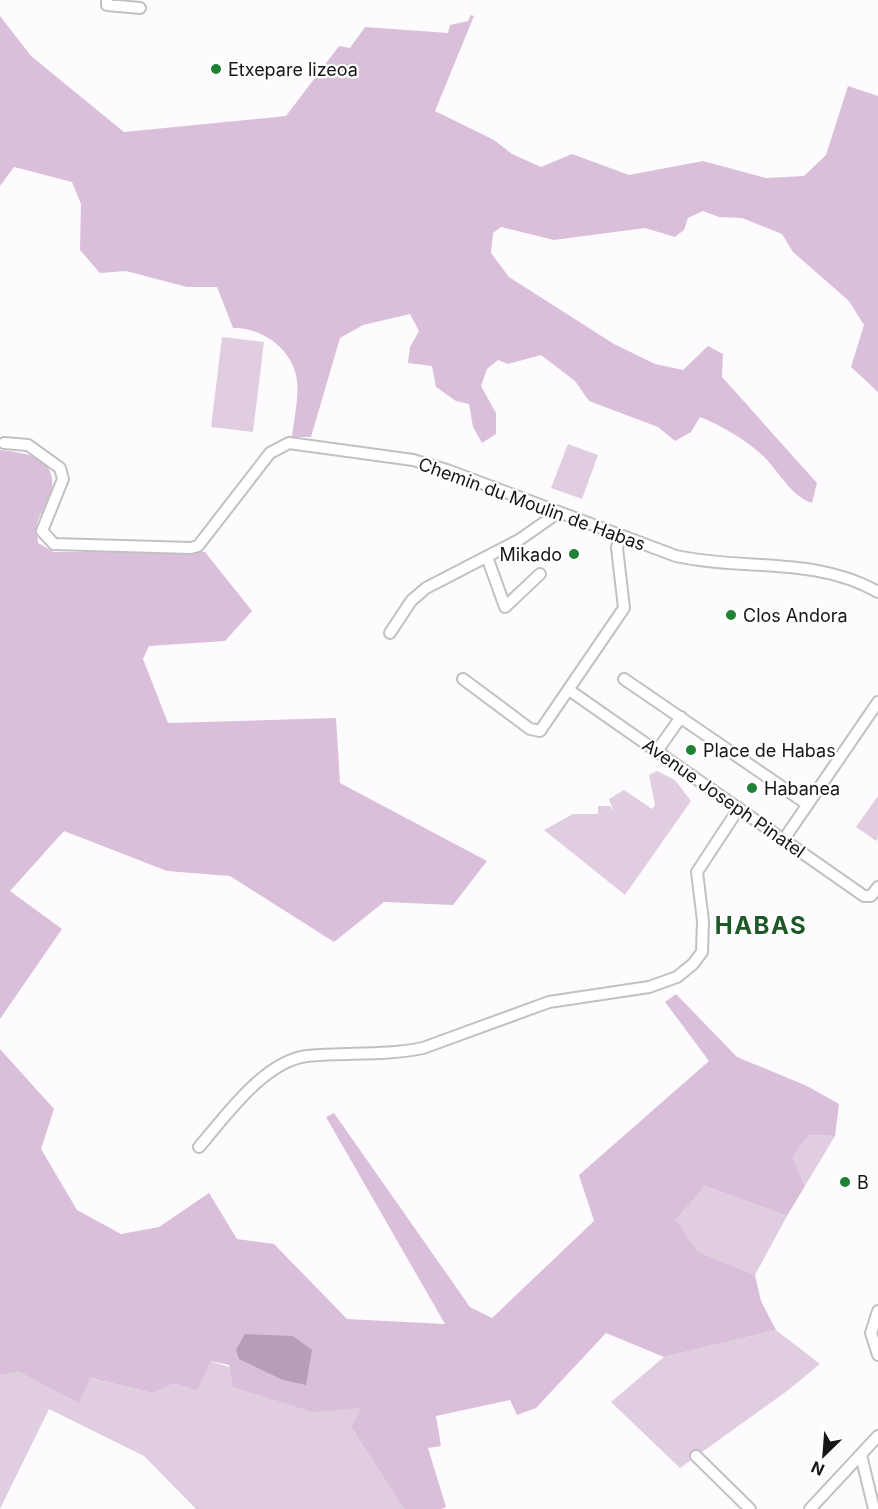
<svg xmlns="http://www.w3.org/2000/svg" width="878" height="1509" font-family="Inter,sans-serif">
	<style>
		.green { fill: #e0cee0 }
		.forest { fill: #dabfda }
		.water { fill: #b79db7 }
		.lines { fill: none; stroke-linecap: round; stroke-linejoin: round }
		.minor-casing { stroke: #c3c0c3; stroke-width: 14 }
		.minor { stroke: #fff; stroke-width: 10 }
		.poi-dot { fill: #1f8133; stroke: #fff; stroke-width: 2 }
		.labels { text-anchor: middle; dominant-baseline: central; stroke-width: 4.5; stroke-linejoin: round; paint-order: stroke }
		.poi-label { font-size: 18px; fill: #171617; stroke: #fff; text-anchor: start }
		.street-label { font-size: 18px; fill: #171617; stroke: #fff }
		.district-label { font-size: 24px; font-weight: bold; letter-spacing: 1.5px; fill: #1d5826; stroke: #fff }
	</style>
	<rect width="100%" height="100%" fill="#fefbfe"/>
	<!-- green -->
	<path class="green" d="M 222,337 L 264,342 L 253,432 L 211,427 Z
		M 568,444 L 598,455 L 582,499 L 551,488 Z
		M 657,771 L 675,780 L 691,801 L 625,895 L 544,830 L 573,814 L 598,814 L 598,806 L 610,806 L 614,812 L 609,799 L 624,790 L 652,809 L 655,805 L 649,775 Z
		M 878,796 L 878,838 L 876,841 L 856,827 Z
		M 809,1135 L 835,1136 L 805,1186 L 793,1157 Z
		M 705,1186 L 787,1216 L 755,1275 L 699,1252 L 676,1220 Z
		M 776,1330 L 820,1364 L 787,1391 L 680,1468 L 611,1402 L 664,1357 Z
		M 210,1361 L 362,1408 L 351,1427 L 404,1509 L 196,1509 L 144,1456 L 49,1409 L 0,1509 L 0,1375 L 19,1372 L 79,1402 L 89,1378 L 152,1393 Z"/>
	<!-- forest -->
	<path class="forest" d="M 471,15 L 474,16 L 435,111 L 494,140 L 512,154 L 541,167 L 572,154 L 629,175 L 703,161 L 766,178 L 804,176 L 826,155 L 848,86 L 878,96 L 878,392 L 851,367 L 864,325 L 849,301 L 793,252 L 782,234 L 742,218 L 719,217 L 703,211 L 688,218 L 684,230 L 675,237 L 645,228 L 554,240 L 501,227 L 493,233 L 491,253 L 509,277 L 614,344 L 655,364 L 683,370 L 708,346 L 723,354 L 722,377 L 817,483 L 812,503 C 789,495 779,470 761,454 C 743,438 722,426 700,417 L 691,432 L 675,441 L 658,427 L 589,401 L 575,381 L 541,355 L 508,364 L 498,360 L 487,369 L 481,386 L 496,413 L 496,434 L 482,443 L 473,427 L 469,404 L 456,401 L 436,387 L 432,366 L 408,363 L 410,347 L 419,331 L 410,314 L 363,325 L 340,338 L 311,437 L 292,437 C 294,419 299,397 297,380 C 293,349 261,327 233,328 L 217,287 L 187,287 L 126,271 L 100,273 L 80,250 L 81,204 L 72,182 L 14,167 L 0,186 L 0,16 L 31,56 L 124,132 L 286,116 L 339,46 L 350,48 L 365,27 L 448,33 L 450,25 L 468,21 Z
		M 0,450 C 25,453 56,456 52,489 C 50,502 40,512 37,524 C 36,530 38,538 38,543 L 54,552 L 205,552 L 252,611 L 225,641 L 149,646 L 143,659 L 168,723 L 336,718 L 340,783 L 487,861 L 453,905 L 384,902 L 334,942 L 230,876 L 167,871 L 64,831 L 10,891 L 62,929 L 0,1019 Z
		M 676,994 L 737,1057 L 807,1086 L 839,1104 L 835,1136 L 809,1135 L 793,1157 L 805,1186 L 787,1216 L 705,1186 L 676,1220 L 699,1252 L 755,1275 L 761,1301 L 776,1330 L 664,1357 L 606,1333 L 536,1408 L 517,1415 L 510,1400 L 436,1416 L 441,1446 L 428,1448 L 446,1507 L 441,1509 L 404,1509 L 351,1427 L 361,1408 L 313,1412 L 233,1387 L 229,1365 L 211,1361 L 197,1390 L 174,1383 L 152,1393 L 90,1378 L 79,1403 L 19,1372 L 0,1375 L 0,1049 L 54,1109 L 41,1149 L 77,1210 L 121,1234 L 159,1227 L 209,1193 L 237,1239 L 274,1244 L 347,1319 L 445,1324 L 326,1117 L 334,1113 L 470,1307 L 492,1318 L 594,1221 L 579,1175 L 709,1061 L 665,1002 Z"/>
	<!-- water -->
	<path class="water" d="M 245,1334 L 293,1336 L 312,1350 L 306,1385 L 283,1380 L 239,1359 L 236,1350 Z"/>
	<g class="lines">
		<!-- minor casing -->
		<g class="minor-casing">
			<path id="minor" d="M 107,0 L 107,5 L 140,8
				M 4,443 L 28,445 L 60,468 L 63,479 L 42,531 L 54,544 L 191,548 L 198,546 L 270,453 L 289,443 L 413,460 L 447,470 L 676,556 C 744,571 815,556 878,592
				M 487,557 L 505,607 L 540,574
				M 390,633 L 411,601 L 426,588 L 519,540 L 559,512
				M 463,679 L 530,729 L 540,731 L 624,608 L 617,548 L 620,536
				M 624,679 L 807,804
				M 569,690 L 864,896 L 871,896 L 878,887
				M 657,751 L 681,717
				M 784,839 L 878,702
				M 199,1147 C 225,1117 264,1061 307,1056 C 346,1052 385,1056 423,1048 L 549,1002 L 649,987 L 677,977 L 693,964 L 702,952 L 703,921 L 697,872 L 739,808
				M 878,1311 L 871,1333 L 878,1355
				M 861,1455 L 874,1509
				M 696,1456 L 750,1509
				M 810,1509 L 878,1436"/>
		</g>
		<!-- minor -->
		<use href="#minor" class="minor"/>
	</g>
	<!-- markers -->
	<g class="poi-dot">
		<circle cx="216" cy="69" r="6"/>
		<circle cx="574" cy="554" r="6"/>
		<circle cx="731" cy="615" r="6"/>
		<circle cx="691" cy="750" r="6"/>
		<circle cx="752" cy="788" r="6"/>
		<circle cx="845" cy="1182" r="6"/>
	</g>
	<g class="labels">
		<!-- poi labels -->
		<g class="poi-label">
			<text x="228" y="69">Etxepare lizeoa</text>
			<text x="562" y="554" text-anchor="end">Mikado</text>
			<text x="743" y="615">Clos Andora</text>
			<text x="703" y="750">Place de Habas</text>
			<text x="764" y="788">Habanea</text>
			<text x="857" y="1182">B</text>
		</g>
		<!-- street labels -->
		<g class="street-label">
			<text transform="translate(532 504) rotate(20)">Chemin du Moulin de Habas</text>
			<text transform="translate(724 798) rotate(35)">Avenue Joseph Pinatel</text>
		</g>
		<!-- district labels -->
		<g class="district-label">
			<text x="761" y="925">HABAS</text>
		</g>
	</g>
	<!-- north arrow -->
	<g transform="translate(824 1455) rotate(205)" stroke="#ffffff" stroke-width="4.5" paint-order="stroke">
	<path d="M0-4.5L10 22L0 15L-10 22Z" fill="#171617"/>
	<text y="-9" font-size="16" font-weight="bold" text-anchor="middle" fill="#171617">N</text>
	</g>
</svg>
